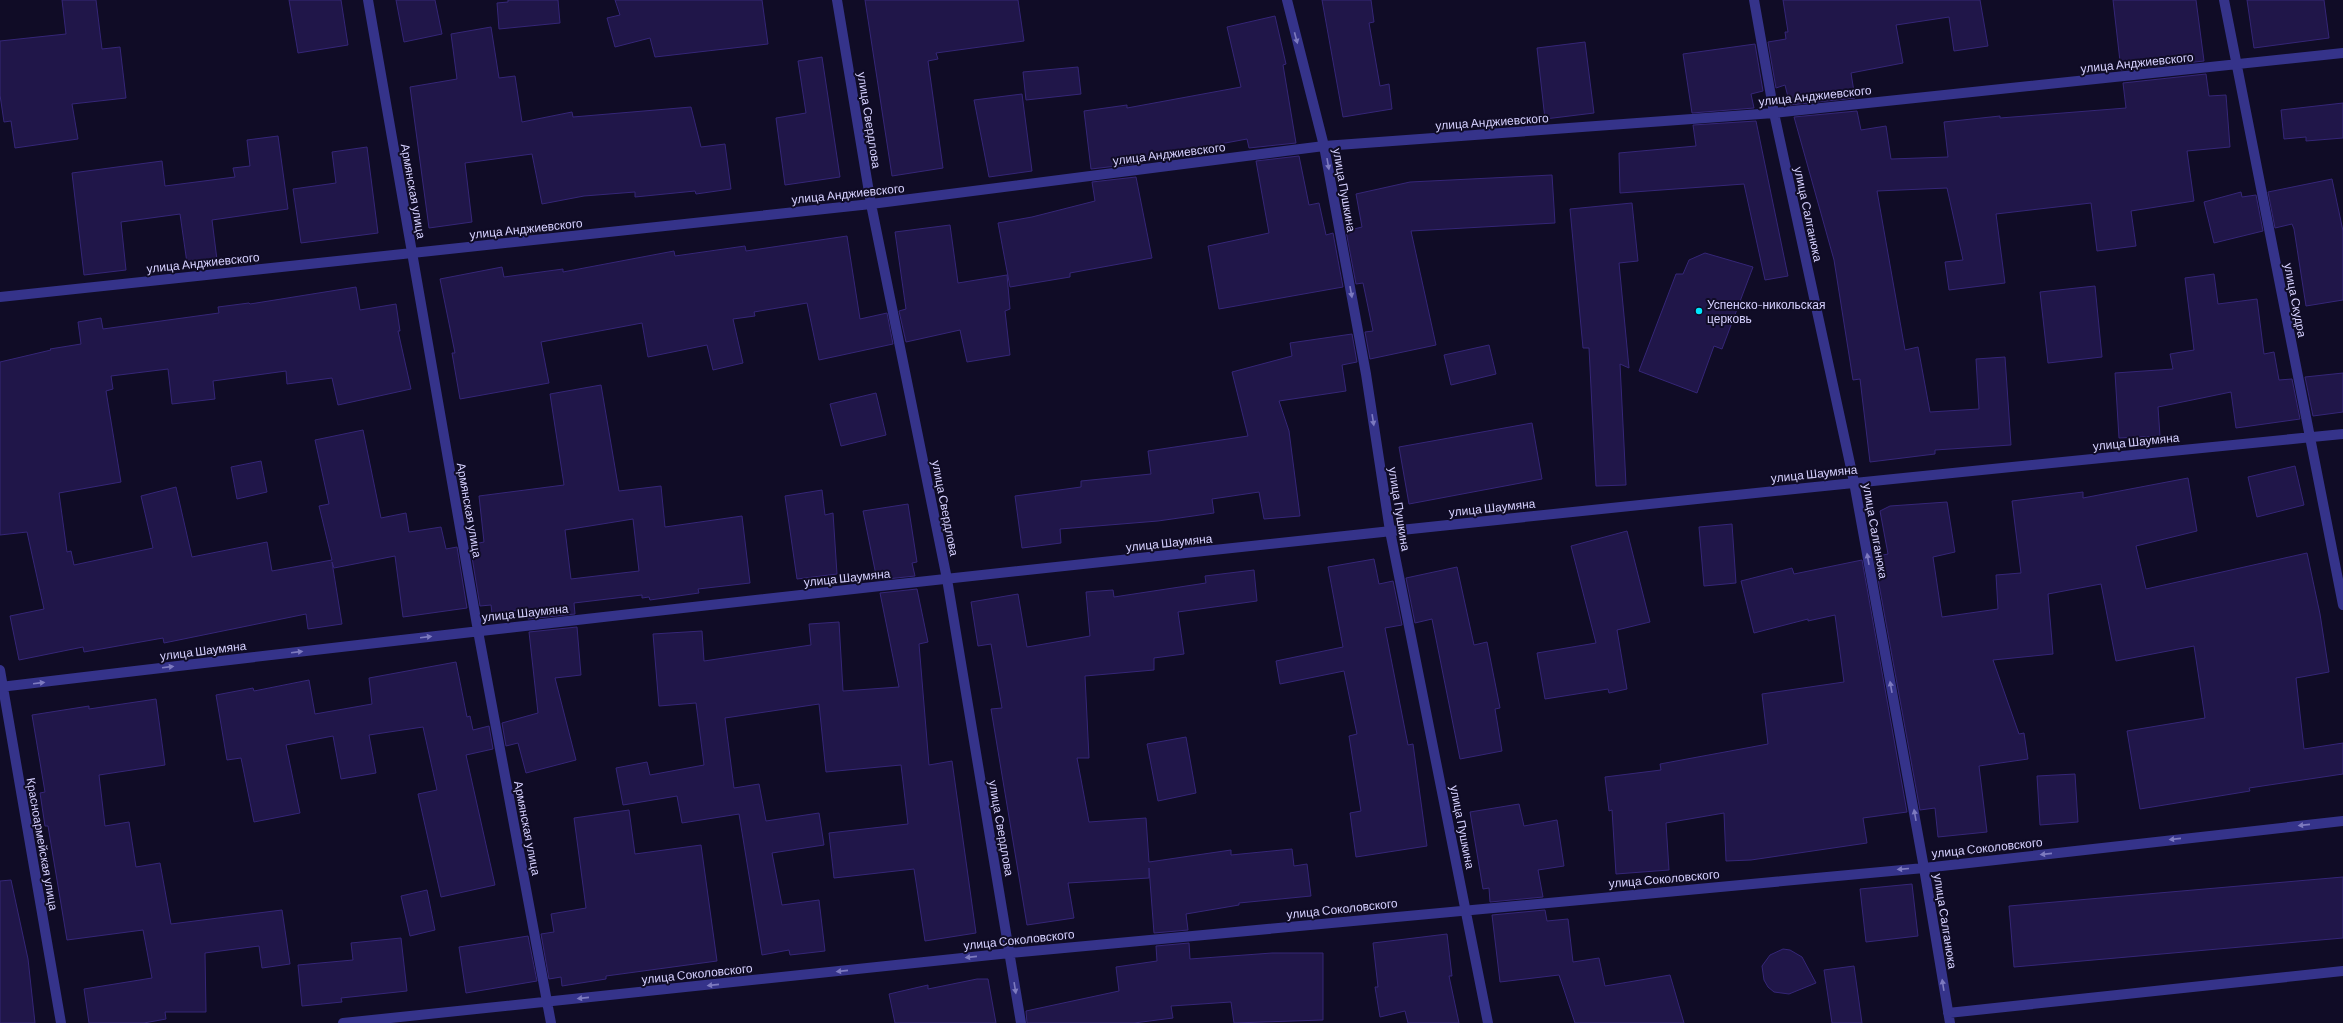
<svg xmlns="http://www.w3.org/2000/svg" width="2343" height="1023" font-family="Barlow,sans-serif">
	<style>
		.building { fill: #201649; stroke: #352677; fill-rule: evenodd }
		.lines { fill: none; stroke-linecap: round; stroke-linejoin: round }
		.minor { stroke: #35338a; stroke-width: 10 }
		.oneway { fill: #7d7abf }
		.poi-dot { fill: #00e6fc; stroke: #100c26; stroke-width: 1.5 }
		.labels { text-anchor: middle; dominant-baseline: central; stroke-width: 4; stroke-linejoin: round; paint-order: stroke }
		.street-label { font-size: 12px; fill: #d6d1ff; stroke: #100c26 }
		.poi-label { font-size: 12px; fill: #d6d1ff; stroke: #100c26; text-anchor: start }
	</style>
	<rect width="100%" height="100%" fill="#100c26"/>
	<!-- building -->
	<path class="building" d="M 62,0 L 96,0 L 102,49 L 120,47 L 126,98 L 72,104 L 78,139 L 15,148 L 11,121 L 4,122 L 0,95 L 0,41 L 66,34 Z
		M 289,0 L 341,0 L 348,45 L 298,53 Z
		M 396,0 L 435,0 L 442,34 L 404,42 Z
		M 508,0 L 558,0 L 560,23 L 499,29 L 497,3 L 508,2 Z
		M 615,0 L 762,0 L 768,44 L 655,57 L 650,38 L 615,47 L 607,18 L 620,15 Z
		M 865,0 L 1018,0 L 1024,41 L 936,53 L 938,59 L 928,61 L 943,168 L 892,176 Z
		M 1322,0 L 1371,0 L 1374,22 L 1369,23 L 1380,86 L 1389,84 L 1392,109 L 1343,117 Z
		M 1783,0 L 1980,0 L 1988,46 L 1954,51 L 1949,17 L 1896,25 L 1903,63 L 1851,73 L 1855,98 L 1790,105 L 1785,85 L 1776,88 L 1768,42 L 1786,39 L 1785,32 L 1788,32 Z
		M 2113,0 L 2196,0 L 2204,61 L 2121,70 Z
		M 2247,0 L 2324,0 L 2329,38 L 2254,48 Z
		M 1275,16 L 1286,64 L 1283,65 L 1296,143 L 1249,148 L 1247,139 L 1133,160 L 1134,164 L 1091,169 L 1084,111 L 1127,105 L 1127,108 L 1241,87 L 1227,27 Z
		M 491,27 L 499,78 L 515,76 L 522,122 L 572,112 L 573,117 L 691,107 L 701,147 L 725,144 L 731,189 L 696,194 L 695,191 L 635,197 L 635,192 L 584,196 L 542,204 L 532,154 L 465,163 L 472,222 L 429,228 L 410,87 L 457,79 L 451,34 Z
		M 1585,42 L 1594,113 L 1545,119 L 1537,48 Z
		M 1755,44 L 1763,91 L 1751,94 L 1754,108 L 1692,113 L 1683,54 Z
		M 822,57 L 840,177 L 785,185 L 776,118 L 806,113 L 798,61 Z
		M 1078,67 L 1081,94 L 1026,100 L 1023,72 Z
		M 2206,74 L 2209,96 L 2226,95 L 2230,147 L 2187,151 L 2194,201 L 2131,211 L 2136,246 L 2097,251 L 2091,203 L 1996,214 L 2005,283 L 1949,290 L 1945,262 L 1963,260 L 1947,188 L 1877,191 L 1905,350 L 1918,347 L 1930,412 L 1979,409 L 1976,359 L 2005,357 L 2011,445 L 1935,450 L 1935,454 L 1870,462 L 1860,379 L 1853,380 L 1834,260 L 1794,117 L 1857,111 L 1861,130 L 1886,126 L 1891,159 L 1948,157 L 1944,122 L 2000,116 L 2000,118 L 2126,108 L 2123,83 Z
		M 1022,94 L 1032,171 L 989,177 L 974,100 Z
		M 2343,103 L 2343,138 L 2306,141 L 2306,137 L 2284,139 L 2281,110 Z
		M 1756,121 L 1788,276 L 1765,280 L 1744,184 L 1620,193 L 1619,153 L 1696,146 L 1693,125 Z
		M 278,136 L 288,209 L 212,220 L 217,260 L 187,263 L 180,214 L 121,222 L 126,270 L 84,275 L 72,173 L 162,161 L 165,186 L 235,177 L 233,168 L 250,166 L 247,140 Z
		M 367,147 L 378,233 L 301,243 L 293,189 L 336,183 L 332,152 Z
		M 1299,156 L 1309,205 L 1319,203 L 1326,235 L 1333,233 L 1343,287 L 1219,309 L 1208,246 L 1269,233 L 1256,161 Z
		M 1552,175 L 1555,223 L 1411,231 L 1436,345 L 1370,359 L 1365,332 L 1373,331 L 1363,283 L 1356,284 L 1346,231 L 1362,227 L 1356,194 L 1410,182 Z
		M 1136,177 L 1152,258 L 1070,273 L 1070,277 L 1010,287 L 998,223 L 1032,217 L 1095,201 L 1092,182 Z
		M 2332,179 L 2343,231 L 2343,300 L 2306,306 L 2294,229 L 2292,224 L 2275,228 L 2268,192 Z
		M 2241,192 L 2242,197 L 2256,195 L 2263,231 L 2214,243 L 2204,202 Z
		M 1632,203 L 1638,261 L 1619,263 L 1629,368 L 1620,364 L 1626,485 L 1596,486 L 1589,348 L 1583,348 L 1570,209 Z
		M 950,225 L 958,283 L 1007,275 L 1010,309 L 1005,311 L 1010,355 L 967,362 L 960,330 L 906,342 L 899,311 L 906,309 L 895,232 Z
		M 847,236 L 860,319 L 887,313 L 893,344 L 819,360 L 807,303 L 754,312 L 755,316 L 733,319 L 743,363 L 713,370 L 707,345 L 648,357 L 642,323 L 541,342 L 549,383 L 460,399 L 452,353 L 455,353 L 440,279 L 502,267 L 504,277 L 563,269 L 563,272 L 674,251 L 675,256 L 745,246 L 746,251 Z
		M 1705,253 L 1753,267 L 1722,349 L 1714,346 L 1697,393 L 1639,371 L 1676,274 L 1683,274 L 1689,260 Z
		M 2214,274 L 2218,304 L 2257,299 L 2264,354 L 2274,352 L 2279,380 L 2292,379 L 2300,419 L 2236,428 L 2231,392 L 2158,407 L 2160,436 L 2119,438 L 2115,373 L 2173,369 L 2170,354 L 2194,350 L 2185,278 Z
		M 2095,286 L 2102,357 L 2048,363 L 2040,292 Z
		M 356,287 L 360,310 L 396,304 L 400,331 L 398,331 L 411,389 L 338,405 L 332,378 L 287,384 L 286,371 L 213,381 L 215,399 L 172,404 L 168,369 L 111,376 L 113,389 L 106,391 L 121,482 L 59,493 L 67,552 L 71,551 L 74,565 L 153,548 L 141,496 L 176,487 L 192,557 L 267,542 L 272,571 L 332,560 L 319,506 L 329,504 L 315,440 L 363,430 L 381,518 L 406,513 L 409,532 L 441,527 L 446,549 L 457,547 L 467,608 L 403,617 L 395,556 L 334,568 L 332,562 L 342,624 L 308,629 L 306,614 L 164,643 L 163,638 L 84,652 L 83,647 L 19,660 L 10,616 L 44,609 L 27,532 L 0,535 L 0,362 L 51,350 L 50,349 L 81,344 L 78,322 L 101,318 L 103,329 L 219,313 L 218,307 L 249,303 L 250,304 Z
		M 1352,334 L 1357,362 L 1342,365 L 1346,391 L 1279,401 L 1289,431 L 1300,516 L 1264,519 L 1259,492 L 1212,499 L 1214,513 L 1158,521 L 1060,529 L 1061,543 L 1022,548 L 1015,496 L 1081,487 L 1081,481 L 1151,474 L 1148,451 L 1248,436 L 1232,372 L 1292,356 L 1290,343 Z
		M 1489,345 L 1496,374 L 1451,385 L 1444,355 Z
		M 2343,373 L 2343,412 L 2313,416 L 2305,377 Z
		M 601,385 L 619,491 L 661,486 L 665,527 L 742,516 L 750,583 L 698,589 L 699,593 L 650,600 L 649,597 L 642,598 L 642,595 L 574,603 L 575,614 L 528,619 L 527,609 L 492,613 L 491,605 L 480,606 L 470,545 L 484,542 L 479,496 L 564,485 L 550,394 ZM 633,519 L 639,571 L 571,579 L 565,530 Z
		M 876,393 L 886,435 L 841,446 L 830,404 Z
		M 1532,423 L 1542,479 L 1409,504 L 1399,447 Z
		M 261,461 L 267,492 L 237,499 L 231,467 Z
		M 2295,466 L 2304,505 L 2257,517 L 2248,477 Z
		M 2188,478 L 2197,531 L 2136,546 L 2146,589 L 2307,553 L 2320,614 L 2329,672 L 2296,678 L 2304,749 L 2343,743 L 2343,774 L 2249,788 L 2250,791 L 2140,809 L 2127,731 L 2205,718 L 2194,646 L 2116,661 L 2101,584 L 2048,594 L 2053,654 L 1993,660 L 2019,734 L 2024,733 L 2028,759 L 1979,766 L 1987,832 L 1938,837 L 1935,808 L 1920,810 L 1874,557 L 1888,554 L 1880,511 L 1890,506 L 1947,502 L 1955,552 L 1933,557 L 1942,617 L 1998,609 L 1996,575 L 2021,573 L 2012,501 L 2083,492 L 2083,498 Z
		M 822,490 L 825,515 L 833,513 L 837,574 L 797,579 L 785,496 Z
		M 908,504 L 917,562 L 912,563 L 915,576 L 877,580 L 863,511 Z
		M 1732,524 L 1736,583 L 1704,586 L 1699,527 Z
		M 1627,531 L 1650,622 L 1617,630 L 1627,689 L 1609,693 L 1608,689 L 1545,699 L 1537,653 L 1596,643 L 1571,546 Z
		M 1374,559 L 1379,584 L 1393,581 L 1402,625 L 1385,628 L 1408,745 L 1413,744 L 1427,846 L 1356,857 L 1350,813 L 1361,811 L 1349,736 L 1357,734 L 1344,671 L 1280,684 L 1276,661 L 1343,647 L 1328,567 Z
		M 1862,560 L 1907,812 L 1863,818 L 1867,843 L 1751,860 L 1726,861 L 1724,813 L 1666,823 L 1669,870 L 1616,874 L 1612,810 L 1609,811 L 1605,777 L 1661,770 L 1660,764 L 1768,744 L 1762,694 L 1844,682 L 1835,615 L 1808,621 L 1808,619 L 1754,633 L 1741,581 L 1792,568 L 1794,574 Z
		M 1457,567 L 1474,645 L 1487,642 L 1500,708 L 1495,709 L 1502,751 L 1460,759 L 1432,619 L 1415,623 L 1406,578 Z
		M 1254,570 L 1257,601 L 1178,612 L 1184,654 L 1154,658 L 1154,670 L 1085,676 L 1089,758 L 1077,758 L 1089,822 L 1146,818 L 1149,862 L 1231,850 L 1231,855 L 1292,849 L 1294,866 L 1307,864 L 1311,896 L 1239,903 L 1239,905 L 1186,914 L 1188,930 L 1154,933 L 1149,868 L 1149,878 L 1068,883 L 1074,918 L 1027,925 L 991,709 L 1002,708 L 991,644 L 978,646 L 971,602 L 1018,594 L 1027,647 L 1090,636 L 1086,592 L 1113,590 L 1114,597 L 1206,583 L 1205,576 Z
		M 917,589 L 928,642 L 919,644 L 929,765 L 952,761 L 976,933 L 925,941 L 914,869 L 834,878 L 829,833 L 908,824 L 901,765 L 826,772 L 819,704 L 725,718 L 734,788 L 759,784 L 766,821 L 819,813 L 824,845 L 772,853 L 782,905 L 819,900 L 825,951 L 790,955 L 789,950 L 762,955 L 739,814 L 682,823 L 677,796 L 623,805 L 616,768 L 647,762 L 650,775 L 704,765 L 696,703 L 659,706 L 653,634 L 702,631 L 704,661 L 811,645 L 809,624 L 839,622 L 843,691 L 899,687 L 880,593 Z
		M 577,627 L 581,675 L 555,678 L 576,760 L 526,773 L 518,743 L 506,746 L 502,723 L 538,713 L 529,632 Z
		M 456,662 L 467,717 L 470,716 L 473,730 L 489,726 L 493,749 L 466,755 L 495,885 L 441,897 L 418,794 L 437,790 L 423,727 L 369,735 L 376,773 L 341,779 L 333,736 L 286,745 L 300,813 L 254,822 L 241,758 L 227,760 L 216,695 L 253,688 L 254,691 L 309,680 L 315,714 L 372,704 L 369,678 Z
		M 156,699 L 165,765 L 99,775 L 105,826 L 129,822 L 136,867 L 160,863 L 171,924 L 282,910 L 290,964 L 262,968 L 259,946 L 205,953 L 206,1012 L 165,1012 L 166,1019 L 144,1023 L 89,1023 L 84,989 L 152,978 L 143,930 L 67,940 L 48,826 L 45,826 L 40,793 L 45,792 L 32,715 L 89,706 L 89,709 Z
		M 1186,737 L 1196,793 L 1158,801 L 1147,744 Z
		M 2075,774 L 2078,822 L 2040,825 L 2037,776 Z
		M 1519,804 L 1524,826 L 1557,820 L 1564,866 L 1538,870 L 1543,897 L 1490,902 L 1489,888 L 1483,889 L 1470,812 Z
		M 629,810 L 635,854 L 701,845 L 717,961 L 606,976 L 606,979 L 562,986 L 561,977 L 549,979 L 541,934 L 554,932 L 551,914 L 586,908 L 574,818 Z
		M 2343,877 L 2343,938 L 2014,967 L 2009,906 Z
		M 11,880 L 28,959 L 35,1023 L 0,1023 L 0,881 Z
		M 1912,884 L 1918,936 L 1866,942 L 1860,889 Z
		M 427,890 L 435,930 L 410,936 L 401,896 Z
		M 1545,910 L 1547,921 L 1568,919 L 1573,962 L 1599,958 L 1605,986 L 1670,975 L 1684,1023 L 1575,1023 L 1559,975 L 1500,982 L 1492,915 Z
		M 1447,934 L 1452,976 L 1449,976 L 1459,1023 L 1408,1023 L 1405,1011 L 1380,1017 L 1375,987 L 1378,987 L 1373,943 Z
		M 528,936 L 537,981 L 466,993 L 459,947 Z
		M 401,938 L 407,991 L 341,998 L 342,1002 L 302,1006 L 298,965 L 353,960 L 351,943 Z
		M 1189,943 L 1190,959 L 1272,953 L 1323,953 L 1323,1020 L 1234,1023 L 1231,1002 L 1171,1006 L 1173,1018 L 1134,1023 L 1027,1023 L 1026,1011 L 1119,991 L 1116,967 L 1157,961 L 1156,946 Z
		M 1783,949 L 1790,950 L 1802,957 L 1816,983 L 1789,994 L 1774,992 L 1768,987 L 1764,980 L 1762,966 L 1770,955 Z
		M 1854,966 L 1862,1023 L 1832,1023 L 1824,970 Z
		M 988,979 L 996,1023 L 895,1023 L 889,994 L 928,985 L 928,989 L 977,979 Z"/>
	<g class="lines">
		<!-- minor -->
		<path class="minor" d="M 368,0 L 478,631 L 551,1023
			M 837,0 L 871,204 L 947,579 L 1021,1023
			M 1287,0 L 1324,146 L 1366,374 L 1390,531 L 1488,1023
			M 1754,0 L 1774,113 L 1854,482 L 1924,868 L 1950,1023
			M 2224,0 L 2343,605
			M 0,297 L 871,204 L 1324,146 L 1774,113 L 2343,53
			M 0,670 L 61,1023
			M 0,687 C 780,594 1561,511 2343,434
			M 1948,1013 L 2343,971
			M 343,1023 L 1010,953 L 1924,868 L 2343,821"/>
	</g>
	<!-- one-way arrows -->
	<defs><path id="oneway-solid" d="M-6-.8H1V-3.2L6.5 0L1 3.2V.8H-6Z"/></defs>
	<g class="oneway">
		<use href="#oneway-solid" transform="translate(1296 38) rotate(75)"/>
		<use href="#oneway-solid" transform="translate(1328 164) rotate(80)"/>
		<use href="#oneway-solid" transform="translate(1351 292) rotate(80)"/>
		<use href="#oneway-solid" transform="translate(1373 420) rotate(81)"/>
		<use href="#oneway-solid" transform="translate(1868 559) rotate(-100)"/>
		<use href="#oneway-solid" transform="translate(426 637) rotate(-7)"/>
		<use href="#oneway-solid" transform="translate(297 652) rotate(-7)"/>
		<use href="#oneway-solid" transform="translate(168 667) rotate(-7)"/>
		<use href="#oneway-solid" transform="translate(39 683) rotate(-7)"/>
		<use href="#oneway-solid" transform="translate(1891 687) rotate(-100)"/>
		<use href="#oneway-solid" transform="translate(1915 815) rotate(-100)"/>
		<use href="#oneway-solid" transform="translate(2304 825) rotate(174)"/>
		<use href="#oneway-solid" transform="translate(2175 839) rotate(174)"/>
		<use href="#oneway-solid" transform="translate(2046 854) rotate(174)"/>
		<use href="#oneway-solid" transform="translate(1903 869) rotate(175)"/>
		<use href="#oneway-solid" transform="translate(971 957) rotate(174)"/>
		<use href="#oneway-solid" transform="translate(842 971) rotate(174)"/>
		<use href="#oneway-solid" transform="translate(713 985) rotate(174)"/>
		<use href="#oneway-solid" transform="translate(1943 985) rotate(-99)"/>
		<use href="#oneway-solid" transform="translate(1015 988) rotate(81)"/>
		<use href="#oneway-solid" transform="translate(583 998) rotate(174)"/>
	</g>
	<!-- markers -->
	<circle class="poi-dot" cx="1699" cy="311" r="4"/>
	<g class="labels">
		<!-- street labels -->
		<g class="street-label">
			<text transform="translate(2137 62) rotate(-6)">улица Анджиевского</text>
			<text transform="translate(1815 95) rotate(-6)">улица Анджиевского</text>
			<text transform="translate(870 120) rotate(81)">улица Свердлова</text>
			<text transform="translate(1492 121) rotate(-4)">улица Анджиевского</text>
			<text transform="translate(1169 153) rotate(-7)">улица Анджиевского</text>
			<text transform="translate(1345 190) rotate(80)">улица Пушкина</text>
			<text transform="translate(414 191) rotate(80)">Армянская улица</text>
			<text transform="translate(848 193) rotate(-6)">улица Анджиевского</text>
			<text transform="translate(1809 214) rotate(78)">улица Салганюка</text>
			<text transform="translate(526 228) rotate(-6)">улица Анджиевского</text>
			<text transform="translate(203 262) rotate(-6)">улица Анджиевского</text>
			<text transform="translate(2296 300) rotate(79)">улица Скудра</text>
			<text transform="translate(2136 441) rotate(-6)">улица Шаумяна</text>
			<text transform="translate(1814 473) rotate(-6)">улица Шаумяна</text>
			<text transform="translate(1492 507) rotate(-6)">улица Шаумяна</text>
			<text transform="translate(946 508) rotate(79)">улица Свердлова</text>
			<text transform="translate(1400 509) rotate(81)">улица Пушкина</text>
			<text transform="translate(470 510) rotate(80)">Армянская улица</text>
			<text transform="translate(1876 531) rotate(80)">улица Салганюка</text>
			<text transform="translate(1169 542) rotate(-6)">улица Шаумяна</text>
			<text transform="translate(847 577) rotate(-6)">улица Шаумяна</text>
			<text transform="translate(525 612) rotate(-6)">улица Шаумяна</text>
			<text transform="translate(203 650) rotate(-7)">улица Шаумяна</text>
			<text transform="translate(1463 827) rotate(79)">улица Пушкина</text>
			<text transform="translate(528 828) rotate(79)">Армянская улица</text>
			<text transform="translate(1002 828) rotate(80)">улица Свердлова</text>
			<text transform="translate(43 844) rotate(80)">Красноармейская улица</text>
			<text transform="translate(1987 847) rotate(-6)">улица Соколовского</text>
			<text transform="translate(1664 878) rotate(-5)">улица Соколовского</text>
			<text transform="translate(1342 908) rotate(-6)">улица Соколовского</text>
			<text transform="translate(1946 921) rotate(81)">улица Салганюка</text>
			<text transform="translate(1019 939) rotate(-6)">улица Соколовского</text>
			<text transform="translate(697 973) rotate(-6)">улица Соколовского</text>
		</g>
		<!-- poi labels -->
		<g class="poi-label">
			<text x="1707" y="304">Успенско-никольская<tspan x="1707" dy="14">церковь</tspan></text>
		</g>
	</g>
</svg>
